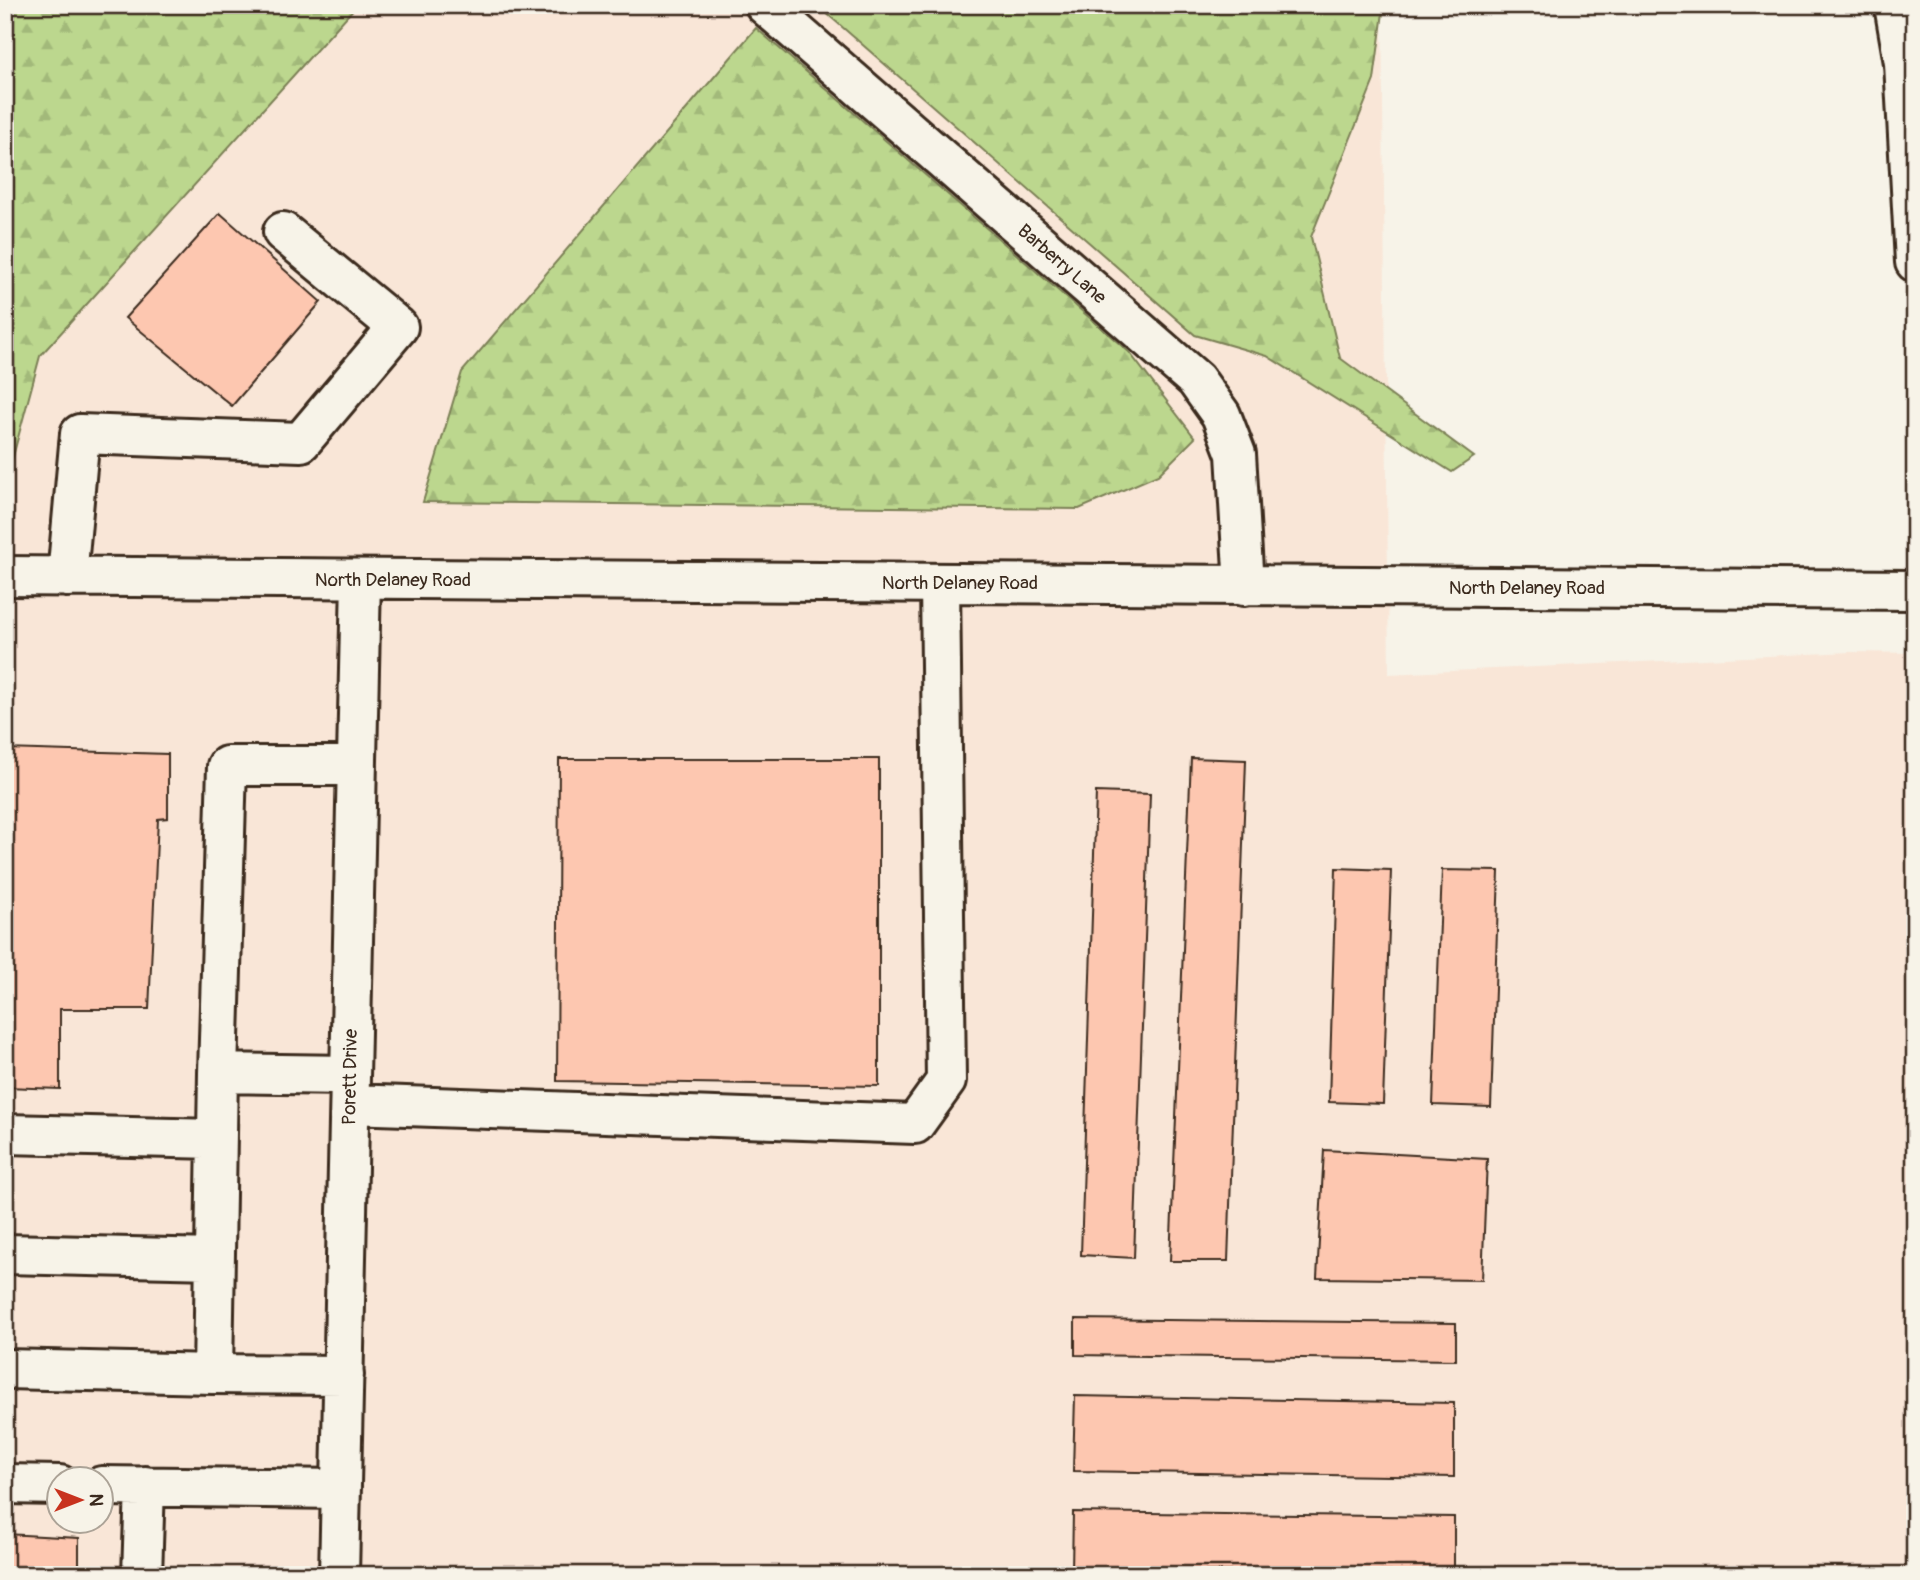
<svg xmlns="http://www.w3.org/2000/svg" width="1920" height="1580" font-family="Pangolin,sans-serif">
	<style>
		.built { fill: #f9e6d7; fill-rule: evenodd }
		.forest { fill: url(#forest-firs); stroke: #7c8056; stroke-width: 2 }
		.building { fill: #fdc7b0; stroke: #3b2a1e; stroke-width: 2 }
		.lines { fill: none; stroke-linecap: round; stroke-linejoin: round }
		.minor-casing { stroke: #3b2a1e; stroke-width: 44 }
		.minor { stroke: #f7f3e8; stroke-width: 38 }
		.labels { text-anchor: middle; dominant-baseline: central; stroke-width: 7; stroke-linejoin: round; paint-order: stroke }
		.street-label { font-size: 19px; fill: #3b2a1e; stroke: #f7f3e8 }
	</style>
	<defs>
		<pattern id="forest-firs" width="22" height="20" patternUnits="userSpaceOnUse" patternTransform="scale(1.75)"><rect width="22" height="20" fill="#bcd78e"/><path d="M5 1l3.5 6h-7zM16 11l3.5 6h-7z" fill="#a2b97a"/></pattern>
	</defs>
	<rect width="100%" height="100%" fill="#f7f3e8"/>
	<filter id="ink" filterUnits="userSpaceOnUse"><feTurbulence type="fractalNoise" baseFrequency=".0143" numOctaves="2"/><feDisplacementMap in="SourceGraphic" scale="14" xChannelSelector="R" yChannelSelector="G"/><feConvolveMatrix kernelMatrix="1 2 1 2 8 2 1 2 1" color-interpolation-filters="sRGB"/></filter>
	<g filter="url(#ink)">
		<!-- built -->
		<path class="built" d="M 5,5 L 1382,5 L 1389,674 L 1851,652 L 1915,653 L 1915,1575 L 5,1575 ZM 60,1478 L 102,1478 L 102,1520 L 60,1520 Z"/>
		<!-- forest -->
		<path class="forest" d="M 5,5 L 357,5 L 40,356 L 5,486 Z
			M 817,5 L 1384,5 L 1374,80 L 1311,237 L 1340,358 L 1474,457 L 1452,472 L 1267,356 L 1195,335 Z
			M 756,28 L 1129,352 L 1195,438 L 1158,475 L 1079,509 L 423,502 L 462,372 Z"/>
		<!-- building -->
		<path class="building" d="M 220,213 L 321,302 L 232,406 L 125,318 Z
			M 5,749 L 168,754 L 168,818 L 158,819 L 149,1009 L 60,1009 L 60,1089 L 5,1087 Z
			M 1191,758 L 1246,760 L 1228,1261 L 1170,1261 Z
			M 559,759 L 879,759 L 879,1086 L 557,1081 Z
			M 1096,792 L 1150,794 L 1134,1258 L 1081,1255 Z
			M 1336,868 L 1391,870 L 1383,1104 L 1329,1102 Z
			M 1442,870 L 1499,871 L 1491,1107 L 1433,1105 Z
			M 1324,1150 L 1487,1159 L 1482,1280 L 1317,1278 Z
			M 1075,1319 L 1456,1323 L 1456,1360 L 1075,1355 Z
			M 1075,1396 L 1454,1403 L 1454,1477 L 1073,1471 Z
			M 1073,1512 L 1454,1517 L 1454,1572 L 1072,1571 Z
			M 5,1534 L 79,1538 L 79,1575 L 5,1575 Z"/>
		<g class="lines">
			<!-- minor casing -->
			<g class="minor-casing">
				<path id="minor" d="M 765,5 L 1196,380 L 1221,415 L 1236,454 L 1244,586
					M 1894,5 L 1904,63 L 1915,262
					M 5,576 L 1915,590
					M 67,577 L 80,434 L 301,442 L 398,327 L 283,232
					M 218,1073 L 350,1075
					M 350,1104 L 915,1124 L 946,1081 L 940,583
					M 5,1134 L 216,1139
					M 5,1254 L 214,1259
					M 5,1369 L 213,1374 L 218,1073 L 227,766 L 357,766
					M 213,1374 L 344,1375
					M 5,1484 L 60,1485
					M 102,1486 L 341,1489
					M 142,1575 L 145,1486
					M 339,1575 L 361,579"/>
			</g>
			<!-- minor -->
			<use href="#minor" class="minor"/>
		</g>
	</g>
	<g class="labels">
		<!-- street labels -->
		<g class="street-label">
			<text transform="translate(1062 264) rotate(41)">Barberry Lane</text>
			<text x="393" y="580">North Delaney Road</text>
			<text x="960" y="583">North Delaney Road</text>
			<text x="1527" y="588">North Delaney Road</text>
			<text transform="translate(350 1077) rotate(-89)">Porett Drive</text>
		</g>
	</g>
	<!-- margin -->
	<rect width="1920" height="1580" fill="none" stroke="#f7f3e8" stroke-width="28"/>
	<rect x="14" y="14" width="1892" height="1552" fill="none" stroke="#3b2a1e" stroke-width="2.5" filter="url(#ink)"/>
	<!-- north arrow -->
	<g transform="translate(80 1500) rotate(90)"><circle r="33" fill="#f7f3e8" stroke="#aca397" stroke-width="2"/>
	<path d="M0-5L12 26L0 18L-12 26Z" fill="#c8321e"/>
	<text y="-10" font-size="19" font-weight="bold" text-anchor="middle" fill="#3b2a1e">N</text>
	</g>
</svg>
